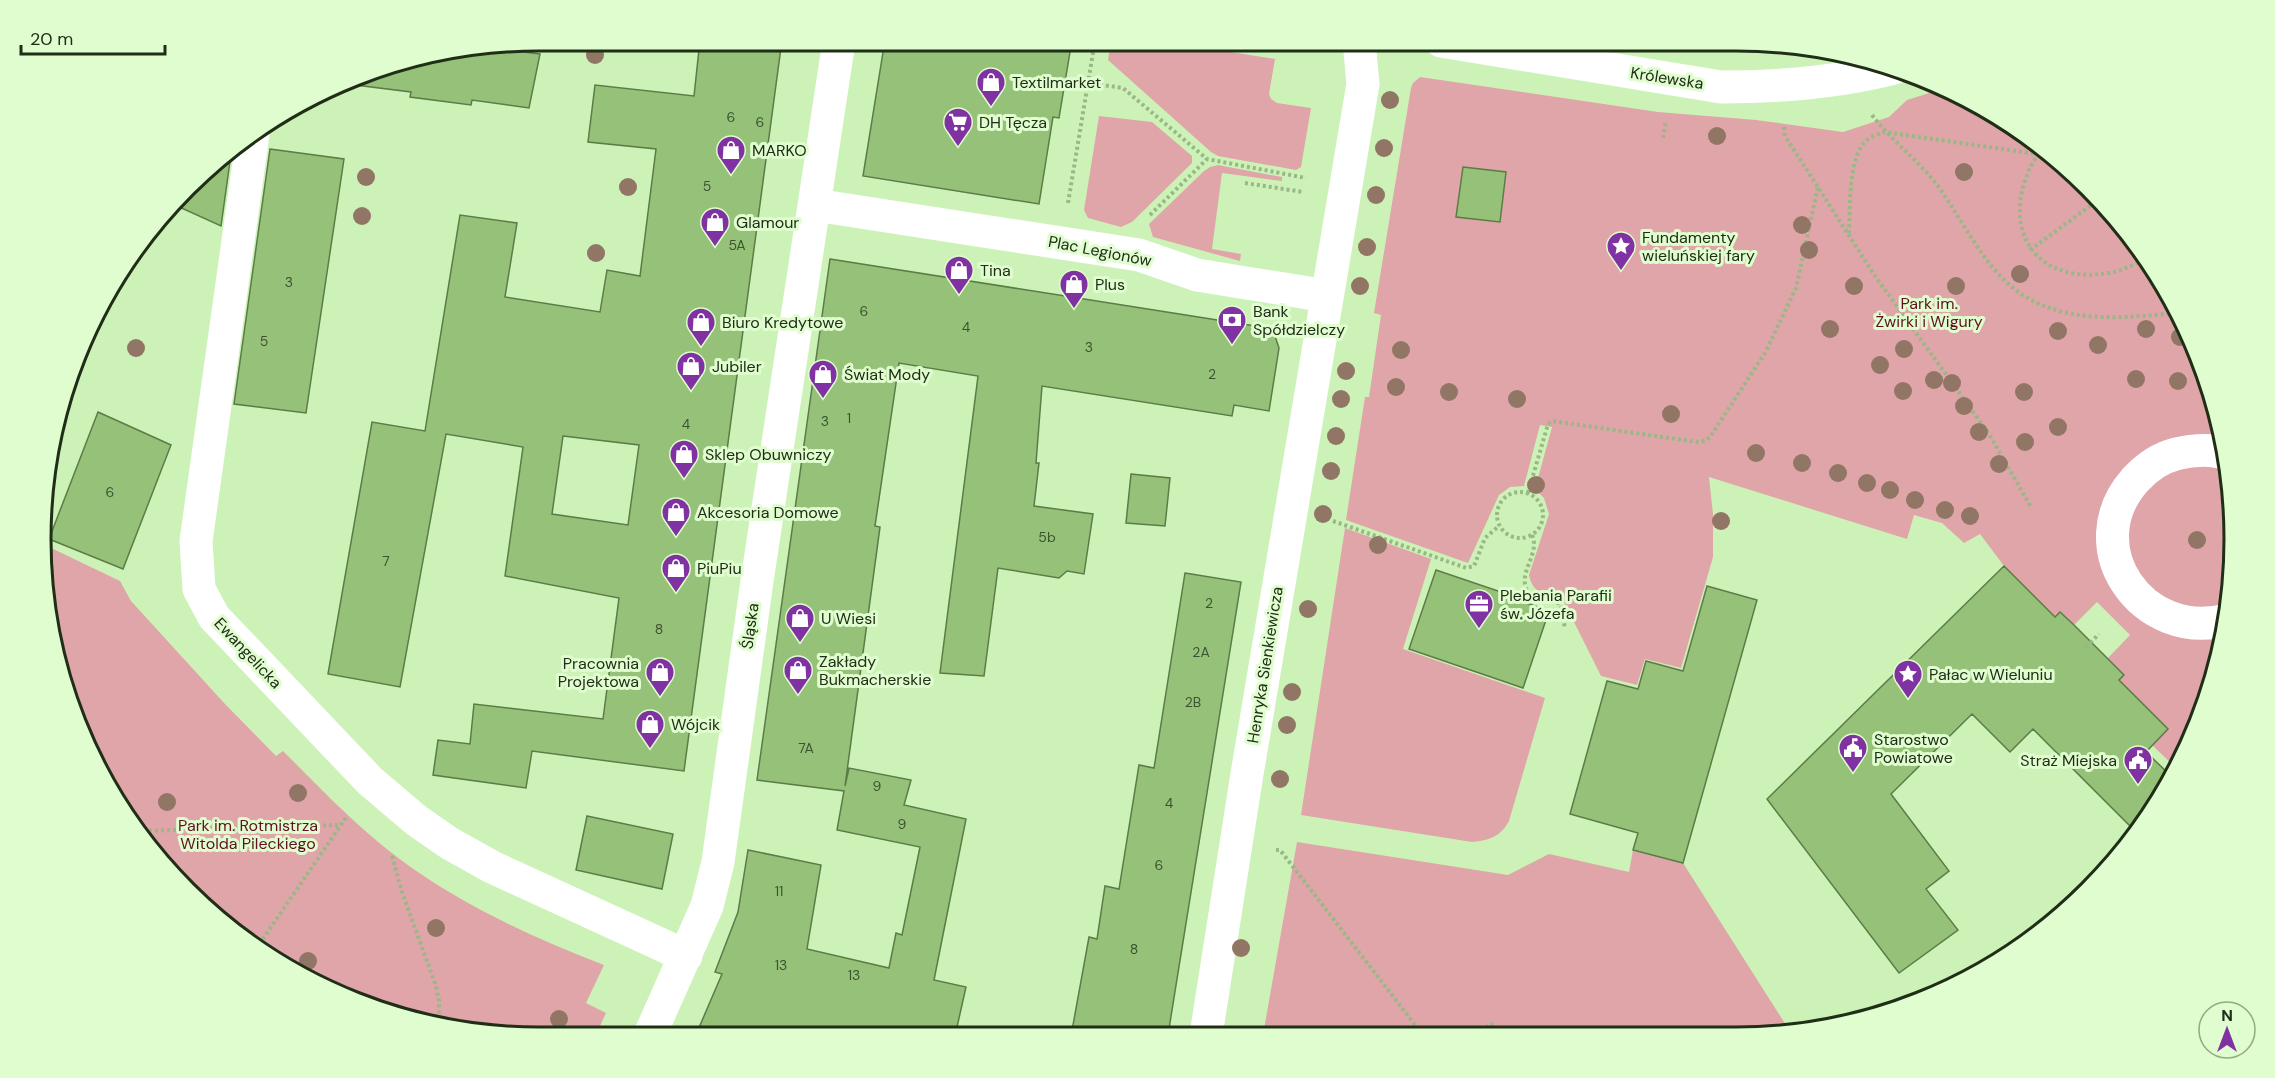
<svg xmlns="http://www.w3.org/2000/svg" width="2275" height="1078" font-family="'DM Sans',sans-serif">
	<style>
		.green { fill: #e0a5a9 }
		.building { fill: #95c179; stroke: #5c7c47; stroke-width: 1.5; fill-rule: evenodd }
		.lines { fill: none; stroke-linecap: round; stroke-linejoin: round }
		.path { stroke: #99b787; stroke-width: 4; stroke-dasharray: 3 3; stroke-linecap: butt }
		.minor { stroke: #fff; stroke-width: 33 }
		.tree { fill: #917665 }
		.labels { text-anchor: middle; dominant-baseline: central; stroke-width: 6; stroke-linejoin: round; paint-order: stroke }
		.number-label { font-size: 14px; fill: #3d5330 }
		.street-label { font-size: 16px; fill: #202e17; stroke: #dffdce }
		.poi-label { font-size: 16px; fill: #202e17; stroke: #dffdce; text-anchor: start }
		.park-label { font-size: 16px; fill: #601022; stroke: #dffdce }
		.rim { fill: none; stroke: #202e17; stroke-width: 3 }
	</style>
	<rect width="100%" height="100%" fill="#cdf2b7"/>
	<!-- green -->
	<path class="green" d="M 1111,41 L 1161,41 L 1275,59 L 1269,94 L 1271,99 L 1277,103 L 1311,108 L 1301,167 L 1296,170 L 1218,156 L 1211,152 L 1108,60 Z
		M 1420,77 L 1658,112 L 1756,120 L 1843,132 L 1889,117 L 1907,100 L 1945,88 L 2013,125 L 2089,187 L 2151,262 L 2197,349 L 2225,442 L 2234,539 L 2225,637 L 2196,730 L 2175,767 L 2152,745 L 2168,729 L 2119,680 L 2107,659 L 2130,635 L 2097,602 L 2074,625 L 2060,612 L 2055,617 L 2004,566 L 1980,534 L 1964,543 L 1942,523 L 1914,515 L 1907,539 L 1709,477 L 1713,514 L 1713,557 L 1681,668 L 1645,659 L 1637,685 L 1601,676 L 1563,600 C 1546,594 1533,595 1529,575 L 1549,514 L 1544,498 L 1535,489 L 1552,427 L 1540,425 L 1524,486 L 1510,487 L 1499,495 L 1468,563 L 1346,520 L 1365,397 L 1369,397 L 1381,315 L 1374,313 L 1411,88 L 1413,83 Z
		M 1099,116 L 1152,122 L 1192,156 L 1192,163 L 1132,222 L 1121,227 L 1088,218 L 1084,210 Z
		M 1218,165 L 1282,177 L 1282,181 L 1222,173 L 1212,249 L 1241,254 L 1240,261 L 1153,237 L 1149,224 L 1204,171 L 1210,167 Z
		M 1345,528 L 1431,559 L 1403,649 L 1545,698 L 1509,821 C 1500,837 1490,840 1472,842 L 1301,815 Z
		M 47,546 L 120,581 L 131,601 L 225,704 L 276,756 L 283,751 C 320,788 356,826 397,857 C 459,904 532,937 604,965 L 586,1003 L 606,1013 L 595,1037 L 539,1037 L 441,1028 L 348,999 L 262,953 L 187,892 L 92,760 L 45,604 Z
		M 1297,842 L 1508,875 L 1549,854 L 1629,872 L 1633,850 L 1683,863 L 1791,1033 L 1263,1035 Z
		M 2080,894 L 2040,934 L 1937,994 Z"/>
	<!-- building -->
	<path class="building" d="M 700,40 L 782,40 L 684,771 L 532,751 L 526,788 L 433,775 L 438,740 L 470,744 L 474,704 L 603,719 L 619,598 L 505,576 L 523,447 L 446,434 L 400,687 L 328,674 L 372,422 L 425,431 L 460,215 L 517,223 L 505,297 L 600,312 L 607,270 L 640,276 L 656,149 L 588,142 L 595,85 L 694,96 ZM 563,436 L 639,445 L 628,525 L 552,514 Z
		M 885,40 L 1072,40 L 1059,118 L 1053,117 L 1039,204 L 863,176 Z
		M 493,48 L 540,54 L 529,108 L 472,100 L 471,105 L 410,97 L 411,92 L 347,84 L 378,67 Z
		M 232,147 L 221,226 L 177,206 Z
		M 270,149 L 344,159 L 306,413 L 234,404 Z
		M 1463,167 L 1506,172 L 1500,222 L 1456,217 Z
		M 830,259 L 1268,328 L 1274,333 L 1279,348 L 1269,411 L 1234,405 L 1232,416 L 1042,386 L 1036,463 L 1039,463 L 1034,506 L 1093,514 L 1084,574 L 1067,571 L 1059,578 L 998,568 L 984,676 L 940,673 L 978,376 L 899,363 L 875,526 L 880,527 L 845,786 L 849,768 L 911,780 L 904,805 L 966,819 L 934,980 L 966,987 L 955,1036 L 695,1037 L 722,974 L 715,972 L 738,912 L 748,850 L 821,865 L 807,949 L 889,968 L 896,933 L 902,935 L 920,847 L 837,830 L 844,791 L 757,780 Z
		M 98,412 L 171,445 L 123,569 L 49,539 Z
		M 1131,474 L 1170,478 L 1165,526 L 1126,523 Z
		M 2004,566 L 2055,617 L 2060,612 L 2074,625 L 2124,675 L 2119,680 L 2168,729 L 2146,752 L 2170,775 L 2137,833 L 2033,729 L 2010,752 L 1972,714 L 1891,794 L 1949,871 L 1926,889 L 1958,930 L 1899,973 L 1767,799 Z
		M 1436,570 L 1507,594 L 1507,596 L 1549,611 L 1523,688 L 1409,649 Z
		M 1185,573 L 1241,582 L 1168,1035 L 1071,1036 L 1089,937 L 1097,939 L 1105,886 L 1119,889 L 1139,765 L 1154,768 Z
		M 1707,586 L 1757,600 L 1683,863 L 1633,850 L 1638,833 L 1570,814 L 1607,681 L 1638,689 L 1646,661 L 1683,671 Z
		M 587,816 L 673,834 L 662,889 L 576,870 Z"/>
	<g class="lines">
		<!-- path -->
		<path class="path" d="M 1088,83 L 1123,88 L 1207,159 L 1306,178
			M 1872,115 C 1892,141 1918,160 1938,186 C 1957,213 1973,244 1994,269 C 2042,327 2111,319 2177,313
			M 1784,127 L 1785,136 L 1875,276 L 1989,434 L 2031,507
			M 1663,138 L 1666,121
			M 2042,148 C 1996,212 2023,287 2109,273 C 2122,271 2135,264 2147,258
			M 1245,183 L 1303,192
			M 1068,203 L 1095,41
			M 1150,215 L 1207,159
			M 1849,233 C 1850,211 1848,154 1867,140 C 1872,136 1879,134 1884,132 L 2051,156
			M 2030,250 L 2094,203
			M1497 515a23 23 0 1 1 46 0a23 23 0 1 1-46 0Z
			M 1528,493 L 1548,424 L 1552,421 L 1697,442 L 1705,441 L 1710,437 L 1765,353 L 1796,288 L 1818,187
			M 1333,521 L 1466,568 L 1474,566 L 1485,538 L 1499,526
			M 1532,535 C 1541,554 1516,574 1528,592 L 1561,604 L 1565,629
			M 2086,647 L 2099,634
			M 143,831 L 341,825
			M 1276,850 L 1280,850 L 1422,1034
			M 392,856 L 402,892 L 436,986 L 439,1001 L 439,1027
			M 2107,862 L 2122,852
			M 256,949 L 347,816
			M 1476,1034 L 1491,1024 L 1498,1034"/>
		<!-- minor -->
		<path class="minor" d="M 1441,41 L 1721,87 C 1780,87 1836,83 1894,68
			M 253,134 L 196,541 L 199,589 L 214,617 L 370,781 L 416,820 L 449,843 L 492,867 L 686,956
			M 815,205 L 1139,255 L 1197,275 L 1327,296
			M 2226,454 C 2210,448 2193,450 2176,454 C 2160,458 2146,468 2135,480 C 2076,547 2142,642 2227,620
			M 1206,1035 L 1247,774 L 1363,84 L 1359,41
			M 649,1037 L 707,906 L 718,862 L 757,581 L 839,41"/>
	</g>
	<!-- trees -->
	<g class="tree">
		<circle cx="595" cy="55" r="9"/>
		<circle cx="1390" cy="100" r="9"/>
		<circle cx="1717" cy="136" r="9"/>
		<circle cx="1384" cy="148" r="9"/>
		<circle cx="1964" cy="172" r="9"/>
		<circle cx="366" cy="177" r="9"/>
		<circle cx="628" cy="187" r="9"/>
		<circle cx="1376" cy="195" r="9"/>
		<circle cx="362" cy="216" r="9"/>
		<circle cx="1802" cy="225" r="9"/>
		<circle cx="1367" cy="247" r="9"/>
		<circle cx="1809" cy="250" r="9"/>
		<circle cx="596" cy="253" r="9"/>
		<circle cx="2020" cy="274" r="9"/>
		<circle cx="1360" cy="286" r="9"/>
		<circle cx="1854" cy="286" r="9"/>
		<circle cx="1956" cy="286" r="9"/>
		<circle cx="1830" cy="329" r="9"/>
		<circle cx="2146" cy="329" r="9"/>
		<circle cx="2058" cy="331" r="9"/>
		<circle cx="2180" cy="337" r="9"/>
		<circle cx="2098" cy="345" r="9"/>
		<circle cx="136" cy="348" r="9"/>
		<circle cx="1904" cy="349" r="9"/>
		<circle cx="1401" cy="350" r="9"/>
		<circle cx="1880" cy="365" r="9"/>
		<circle cx="1346" cy="371" r="9"/>
		<circle cx="2136" cy="379" r="9"/>
		<circle cx="1934" cy="380" r="9"/>
		<circle cx="2178" cy="381" r="9"/>
		<circle cx="1952" cy="383" r="9"/>
		<circle cx="1396" cy="387" r="9"/>
		<circle cx="1903" cy="391" r="9"/>
		<circle cx="1449" cy="392" r="9"/>
		<circle cx="2024" cy="392" r="9"/>
		<circle cx="1341" cy="399" r="9"/>
		<circle cx="1517" cy="399" r="9"/>
		<circle cx="1964" cy="406" r="9"/>
		<circle cx="1671" cy="414" r="9"/>
		<circle cx="2058" cy="427" r="9"/>
		<circle cx="1979" cy="432" r="9"/>
		<circle cx="1336" cy="436" r="9"/>
		<circle cx="2025" cy="442" r="9"/>
		<circle cx="1756" cy="453" r="9"/>
		<circle cx="1802" cy="463" r="9"/>
		<circle cx="1999" cy="464" r="9"/>
		<circle cx="1331" cy="471" r="9"/>
		<circle cx="1838" cy="473" r="9"/>
		<circle cx="1867" cy="483" r="9"/>
		<circle cx="1536" cy="485" r="9"/>
		<circle cx="1890" cy="490" r="9"/>
		<circle cx="1915" cy="500" r="9"/>
		<circle cx="1945" cy="510" r="9"/>
		<circle cx="1323" cy="514" r="9"/>
		<circle cx="1970" cy="516" r="9"/>
		<circle cx="1721" cy="521" r="9"/>
		<circle cx="2197" cy="540" r="9"/>
		<circle cx="1378" cy="545" r="9"/>
		<circle cx="1308" cy="609" r="9"/>
		<circle cx="1292" cy="692" r="9"/>
		<circle cx="1287" cy="725" r="9"/>
		<circle cx="1280" cy="779" r="9"/>
		<circle cx="298" cy="793" r="9"/>
		<circle cx="167" cy="802" r="9"/>
		<circle cx="436" cy="928" r="9"/>
		<circle cx="1241" cy="948" r="9"/>
		<circle cx="308" cy="961" r="9"/>
		<circle cx="559" cy="1019" r="9"/>
	</g>
	<!-- icons -->
	<defs>
		<g id="shop-pin" transform="scale(1.5)"><path d="M0 17L-7.5 6A9.5 9.5 0 1 1 7.5 6Z" fill="#8132a2" stroke="#dffdce"/><path d="M-5-2.5h2.3a2.7 3.5 0 0 1 5.4 0H5L5.5 6h-11ZM-1.5-2.5h3a1.5 2.3 0 0 0-3 0Z" fill="#fff"/></g>
		<g id="supermarket-pin" transform="scale(1.5)"><path d="M0 17L-7.5 6A9.5 9.5 0 1 1 7.5 6Z" fill="#8132a2" stroke="#dffdce"/><path d="M-6-5.5h2.5l.6 2H6L4.5 2H-2.5L-4.4-4H-6ZM-1.5 3.2a1.3 1.3 0 1 0 .1 0ZM3 3.2a1.3 1.3 0 1 0 .1 0Z" fill="#fff"/></g>
		<g id="sight-pin" transform="scale(1.5)"><path d="M0 17L-7.5 6A9.5 9.5 0 1 1 7.5 6Z" fill="#8132a2" stroke="#dffdce"/><path d="M0-6L1.8-2.2L6-1.7L2.9 1.2L3.7 5.4L0 3.3L-3.7 5.4L-2.9 1.2L-6-1.7L-1.8-2.2Z" fill="#fff"/></g>
		<g id="bank-pin" transform="scale(1.5)"><path d="M0 17L-7.5 6A9.5 9.5 0 1 1 7.5 6Z" fill="#8132a2" stroke="#dffdce"/><path d="M-6-4H6V4H-6ZM0-2.3a2.3 2.3 0 1 0 0 4.6a2.3 2.3 0 1 0 0-4.6Z" fill="#fff"/></g>
		<g id="office-pin" transform="scale(1.5)"><path d="M0 17L-7.5 6A9.5 9.5 0 1 1 7.5 6Z" fill="#8132a2" stroke="#dffdce"/><path d="M-6-3h4V-5.5h4V-3h4V5H-6ZM-1-4.5V-3h2v-1.5ZM-6 0V1H6V0Z" fill="#fff"/></g>
		<g id="civic-pin" transform="scale(1.5)"><path d="M0 17L-7.5 6A9.5 9.5 0 1 1 7.5 6Z" fill="#8132a2" stroke="#dffdce"/><path d="M-.6-6.5H3V-4.5H.6V-3L4-1V1h2V6H-6V1h2V-1L-.6-3ZM-1.2 2.5V6h2.4V2.5Z" fill="#fff"/></g>
	</defs>
	<g fill-rule="evenodd">
		<use href="#shop-pin" x="991" y="82"/>
		<use href="#supermarket-pin" x="958" y="122"/>
		<use href="#shop-pin" x="731" y="150"/>
		<use href="#shop-pin" x="715" y="222"/>
		<use href="#sight-pin" x="1621" y="246"/>
		<use href="#shop-pin" x="959" y="270"/>
		<use href="#shop-pin" x="1074" y="284"/>
		<use href="#bank-pin" x="1232" y="320"/>
		<use href="#shop-pin" x="701" y="322"/>
		<use href="#shop-pin" x="691" y="366"/>
		<use href="#shop-pin" x="823" y="374"/>
		<use href="#shop-pin" x="684" y="454"/>
		<use href="#shop-pin" x="676" y="512"/>
		<use href="#shop-pin" x="676" y="568"/>
		<use href="#office-pin" x="1479" y="604"/>
		<use href="#shop-pin" x="800" y="618"/>
		<use href="#shop-pin" x="798" y="670"/>
		<use href="#shop-pin" x="660" y="672"/>
		<use href="#sight-pin" x="1908" y="674"/>
		<use href="#shop-pin" x="650" y="724"/>
		<use href="#civic-pin" x="1853" y="748"/>
		<use href="#civic-pin" x="2138" y="760"/>
	</g>
	<g class="labels">
		<!-- number labels -->
		<g class="number-label">
			<text x="731" y="117">6</text>
			<text x="760" y="122">6</text>
			<text x="707" y="186">5</text>
			<text x="737" y="245">5A</text>
			<text x="289" y="282">3</text>
			<text x="864" y="311">6</text>
			<text x="966" y="327">4</text>
			<text x="264" y="341">5</text>
			<text x="1089" y="347">3</text>
			<text x="1212" y="374">2</text>
			<text x="849" y="418">1</text>
			<text x="825" y="421">3</text>
			<text x="686" y="424">4</text>
			<text x="110" y="492">6</text>
			<text x="1047" y="537">5b</text>
			<text x="386" y="561">7</text>
			<text x="1209" y="603">2</text>
			<text x="659" y="629">8</text>
			<text x="1201" y="652">2A</text>
			<text x="1193" y="702">2B</text>
			<text x="806" y="748">7A</text>
			<text x="877" y="786">9</text>
			<text x="1169" y="803">4</text>
			<text x="902" y="824">9</text>
			<text x="1159" y="865">6</text>
			<text x="779" y="891">11</text>
			<text x="1134" y="949">8</text>
			<text x="781" y="965">13</text>
			<text x="854" y="975">13</text>
		</g>
		<!-- street labels -->
		<g class="street-label">
			<text transform="translate(1667 78) rotate(9)">Królewska</text>
			<text transform="translate(1100 251) rotate(11)">Plac Legionów</text>
			<text transform="translate(750 626) rotate(-82)">Śląska</text>
			<text transform="translate(248 653) rotate(47)">Ewangelicka</text>
			<text transform="translate(1265 665) rotate(-81)">Henryka Sienkiewicza</text>
		</g>
		<!-- poi labels -->
		<g class="poi-label">
			<text x="1012" y="82">Textilmarket</text>
			<text x="979" y="122">DH Tęcza</text>
			<text x="752" y="150">MARKO</text>
			<text x="736" y="222">Glamour</text>
			<text x="1642" y="237">Fundamenty<tspan x="1642" dy="18">wieluńskiej fary</tspan></text>
			<text x="980" y="270">Tina</text>
			<text x="1095" y="284">Plus</text>
			<text x="1253" y="311">Bank<tspan x="1253" dy="18">Spółdzielczy</tspan></text>
			<text x="722" y="322">Biuro Kredytowe</text>
			<text x="712" y="366">Jubiler</text>
			<text x="844" y="374">Świat Mody</text>
			<text x="705" y="454">Sklep Obuwniczy</text>
			<text x="697" y="512">Akcesoria Domowe</text>
			<text x="697" y="568">PiuPiu</text>
			<text x="1500" y="595">Plebania Parafii<tspan x="1500" dy="18">św. Józefa</tspan></text>
			<text x="821" y="618">U Wiesi</text>
			<text x="819" y="661">Zakłady<tspan x="819" dy="18">Bukmacherskie</tspan></text>
			<text x="639" y="663" text-anchor="end">Pracownia<tspan x="639" dy="18">Projektowa</tspan></text>
			<text x="1929" y="674">Pałac w Wieluniu</text>
			<text x="671" y="724">Wójcik</text>
			<text x="1874" y="739">Starostwo<tspan x="1874" dy="18">Powiatowe</tspan></text>
			<text x="2117" y="760" text-anchor="end">Straż Miejska</text>
		</g>
		<!-- park labels -->
		<g class="park-label">
			<text x="1929" y="303">Park im.<tspan x="1929" dy="18">Żwirki i Wigury</tspan></text>
			<text x="248" y="825">Park im. Rotmistrza<tspan x="248" dy="18">Witolda Pileckiego</tspan></text>
		</g>
	</g>
	<!-- crop -->
	<path d="M0 0H2275V1078H0ZM539 51H1736A488 488 0 0 1 2224 539V539A488 488 0 0 1 1736 1027H539A488 488 0 0 1 51 539V539A488 488 0 0 1 539 51Z" fill="#dffdce" fill-rule="evenodd"/>
	<path class="rim" d="M539 51H1736A488 488 0 0 1 2224 539V539A488 488 0 0 1 1736 1027H539A488 488 0 0 1 51 539V539A488 488 0 0 1 539 51Z"/>
	<!-- north arrow -->
	<g transform="translate(2227 1030)"><circle r="28" fill="#dffdce" stroke="#93aa85" stroke-width="1.5"/>
	<path d="M0-4.5L10 22L0 15L-10 22Z" fill="#8132a2"/>
	<text y="-9" font-size="16" font-weight="bold" text-anchor="middle" fill="#202e17">N</text>
	</g>
	<!-- scale -->
	<path d="M21 45v9h144v-9" fill="none" stroke="#202e17" stroke-width="3"/>
	<text x="30" y="45" font-size="18" fill="#202e17" stroke="#dffdce" stroke-width="4.5" paint-order="stroke">20 m</text>
</svg>
